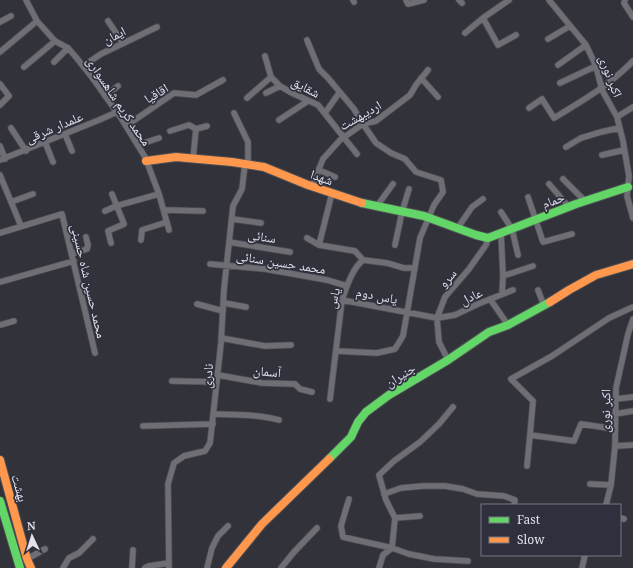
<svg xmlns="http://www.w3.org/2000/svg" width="633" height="568" font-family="'Noto Serif','Noto Naskh Arabic',serif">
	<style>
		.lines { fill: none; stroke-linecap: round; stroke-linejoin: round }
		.street-casing { stroke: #4e4f55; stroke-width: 7 }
		.fast-casing { stroke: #4e4f55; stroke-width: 10 }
		.slow-casing { stroke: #4e4f55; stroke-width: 10 }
		.street { stroke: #6e6e74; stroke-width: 5.5 }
		.fast { stroke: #63d668; stroke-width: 8 }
		.slow { stroke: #ff974d; stroke-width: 8 }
		.labels { text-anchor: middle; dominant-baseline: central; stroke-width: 3.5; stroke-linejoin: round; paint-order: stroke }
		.street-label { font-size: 13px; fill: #e1e2eb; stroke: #2f303d }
	</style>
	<rect width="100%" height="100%" fill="#32333a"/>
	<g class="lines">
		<!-- street casing -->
		<g class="street-casing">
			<path id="street" d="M 26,0 L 37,21 L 55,41 L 68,48 L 75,56 L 91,76 L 121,118 L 145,157 L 159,194 L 169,230
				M 353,0 L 354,2
				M 406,0 L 408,4 L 424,0
				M 459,0 L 462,3
				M 549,0 L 586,45 L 596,66 L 602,90 L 617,117 L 623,141 L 629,176 L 627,196 L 633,218
				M 625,0 L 624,3 L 633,17
				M 483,18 L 498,45 L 516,35
				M 108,21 L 123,43
				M 0,22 L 11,16
				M 465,33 L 483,18 L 509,0
				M 548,39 L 570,26
				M 307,40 L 319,69 L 328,78 L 354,109 L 363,124 L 376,143 L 391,153 L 405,159 L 416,172 L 441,180 L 443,192 L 434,205 L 420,238 L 403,336 L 395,349 L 377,353 L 336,351
				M 0,52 L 37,21
				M 265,56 L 271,77 L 280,86 L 292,93 L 318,105 L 357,154
				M 54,62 L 68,48
				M 558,65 L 586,45
				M 83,66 L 101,54 L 157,27
				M 24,67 L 55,41
				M 421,78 L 438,97
				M 560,83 L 596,66
				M 0,84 L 9,96 L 0,105
				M 266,93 L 280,86
				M 105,96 L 118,86
				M 247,98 L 271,77
				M 529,108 L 542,99 L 554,118 C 582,101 610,85 633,61
				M 234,113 L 248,142 L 248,165
				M 325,113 L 339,93
				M 617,117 L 633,107
				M 279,120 L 308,101
				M 126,126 L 174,93 L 196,95 L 223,80
				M 11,128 L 26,151
				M 196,129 L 207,126
				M 170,131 L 189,125 L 196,129 L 193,159
				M 65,134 L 72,151
				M 45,142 L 53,162
				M 138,145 L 159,138
				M 0,146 L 5,159
				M 566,147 L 581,138 L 601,132 L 619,128
				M 602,155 L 624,150
				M 0,160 L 99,120 L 117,112
				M 319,170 L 335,177
				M 0,175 L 21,226
				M 563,179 L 585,201
				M 549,184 L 569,207
				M 312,186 L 323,159 L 340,140 L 363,124 L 376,121 L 410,95 L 416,85 L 428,70
				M 528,197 L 543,242 L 572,234
				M 11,202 L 33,194
				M 377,206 L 393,184
				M 164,210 L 203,211
				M 105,211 L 116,206 L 159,194
				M 501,212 L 512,229 L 518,255
				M 232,219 L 261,223
				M 457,229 L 472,207 L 483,199
				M 0,233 L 62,214 L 95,353
				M 501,233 L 503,276 L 533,266
				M 307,238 L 319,245 L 355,251 L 363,260
				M 141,240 L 142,230 L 167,222
				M 229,242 L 290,252
				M 111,243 L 108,231 L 124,224 L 112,194
				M 319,245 L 332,193
				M 395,245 L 402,212 L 409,189
				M 72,254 L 87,249 L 88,245 L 86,237
				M 210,264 L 265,269 L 327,280 L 347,286
				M 0,282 L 74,261
				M 538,290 L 544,306
				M 502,294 L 503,276
				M 490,299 L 508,325
				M 342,300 L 437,318 L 455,315 L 478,304 L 513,290
				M 224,303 L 246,307
				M 197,304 L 223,311
				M 0,325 L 14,321
				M 221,338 L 265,346 L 291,345
				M 448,360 L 439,342 L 437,318 L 445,297 L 469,269 L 486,245 L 488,238
				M 218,375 L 262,383 L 295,384 L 300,389 L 312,392
				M 172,381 L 217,382
				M 330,399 L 342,300 C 347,286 352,269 363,260 L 387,263 L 404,268 L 415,268
				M 616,399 L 633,397
				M 214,414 C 236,415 258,414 279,420
				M 615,414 L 633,411
				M 143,426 L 213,424
				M 615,429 L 581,424 L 574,441 L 530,435 L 533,401 L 511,379 L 552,356 L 609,318 L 633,307
				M 615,446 L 633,445
				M 527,466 L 530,435
				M 590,484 L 611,485
				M 384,494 L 401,488 L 423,486 L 445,486 L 463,489 L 477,494 L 504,496 L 515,500 L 514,505
				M 349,499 L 341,526 L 343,537 L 392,548 L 395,518 L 386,500 L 379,475 L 394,461 L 420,442 L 439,424 L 453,407
				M 606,505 L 611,485 L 615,446 L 616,388 L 628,334 L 633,319
				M 395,518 L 420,516
				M 620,518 L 624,519
				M 27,559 L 45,549
				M 63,568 L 69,558 L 79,553 L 93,539
				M 132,568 L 133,550
				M 145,568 L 149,566 L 169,563
				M 169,568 L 168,484 L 174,463 L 184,456 L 205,451 L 210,443 L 221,343 L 224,289 L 233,206 L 242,189 L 245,164
				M 207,568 L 212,548 L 218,536 L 228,526
				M 281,568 L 294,552 L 317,528
				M 379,568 L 383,555 L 392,548 L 409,554 L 434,559 L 468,561
				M 582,568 L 585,555"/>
		</g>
		<!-- fast casing -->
		<g class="fast-casing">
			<path id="fast" d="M 362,203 L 424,216 L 476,235 L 488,238 L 576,204 L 628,187
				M 329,459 L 351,437 L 358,422 L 366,412 L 389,395 L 448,360 L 489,332 L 508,325 L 550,302
				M 0,501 L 20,568"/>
		</g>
		<!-- slow casing -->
		<g class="slow-casing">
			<path id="slow" d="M 146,161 L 176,157 L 232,162 L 264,167 L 308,185 L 362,203
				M 550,302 L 569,290 L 596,275 L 633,264
				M 0,460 L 27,559 L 31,568
				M 226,568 L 262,524 L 329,459"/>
		</g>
		<!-- street -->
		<use href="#street" class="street"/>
		<!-- fast -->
		<use href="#fast" class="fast"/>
		<!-- slow -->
		<use href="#slow" class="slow"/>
	</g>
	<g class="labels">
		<!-- street labels -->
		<g class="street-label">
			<text transform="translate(114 35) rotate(-27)">ایمان</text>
			<text transform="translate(611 76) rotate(69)">اکبر نوری</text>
			<text transform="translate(306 87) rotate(28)">شقایق</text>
			<text transform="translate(156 93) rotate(-31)">اقاقیا</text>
			<text transform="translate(119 101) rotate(56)">محمد کریم شاهسواری</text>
			<text transform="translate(360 115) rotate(-30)">اردیبهشت</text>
			<text transform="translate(54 127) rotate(-23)">علمدار شرقی</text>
			<text transform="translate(322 177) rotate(19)">شهدا</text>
			<text transform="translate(553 200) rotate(-21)">حمام</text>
			<text transform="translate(262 236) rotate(9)">سنائی</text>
			<text transform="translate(281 262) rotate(9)">محمد حسین سنائی</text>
			<text transform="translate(447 278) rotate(-49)">سرو</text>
			<text transform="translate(89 281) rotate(77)">محمد حسین شاه حسینی</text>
			<text transform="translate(377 295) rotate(11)">یاس دوم</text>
			<text transform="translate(471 296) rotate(-25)">عادل</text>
			<text transform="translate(333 298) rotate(-77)">یاس</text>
			<text transform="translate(267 371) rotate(5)">آسمان</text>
			<text transform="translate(400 375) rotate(-32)">جنیران</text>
			<text transform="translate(207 376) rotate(-85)">نادری</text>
			<text transform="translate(605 411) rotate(-89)">اکبر نوری</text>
			<text transform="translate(20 488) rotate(74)">بهشت</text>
		</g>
	</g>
	<!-- legend -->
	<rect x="481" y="504" width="140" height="52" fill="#2f303d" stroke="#767783"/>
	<rect x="489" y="517" width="20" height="6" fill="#63d668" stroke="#767783"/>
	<text x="517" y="524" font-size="12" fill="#e1e2eb">Fast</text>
	<rect x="489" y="537" width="20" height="6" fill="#ff974d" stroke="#767783"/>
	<text x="517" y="544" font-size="12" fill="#e1e2eb">Slow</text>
	<!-- north arrow -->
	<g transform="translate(32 536) rotate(356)" stroke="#2f303d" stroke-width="3" paint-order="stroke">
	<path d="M0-3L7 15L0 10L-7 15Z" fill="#e1e2eb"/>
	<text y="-6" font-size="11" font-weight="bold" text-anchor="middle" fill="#e1e2eb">N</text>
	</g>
</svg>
